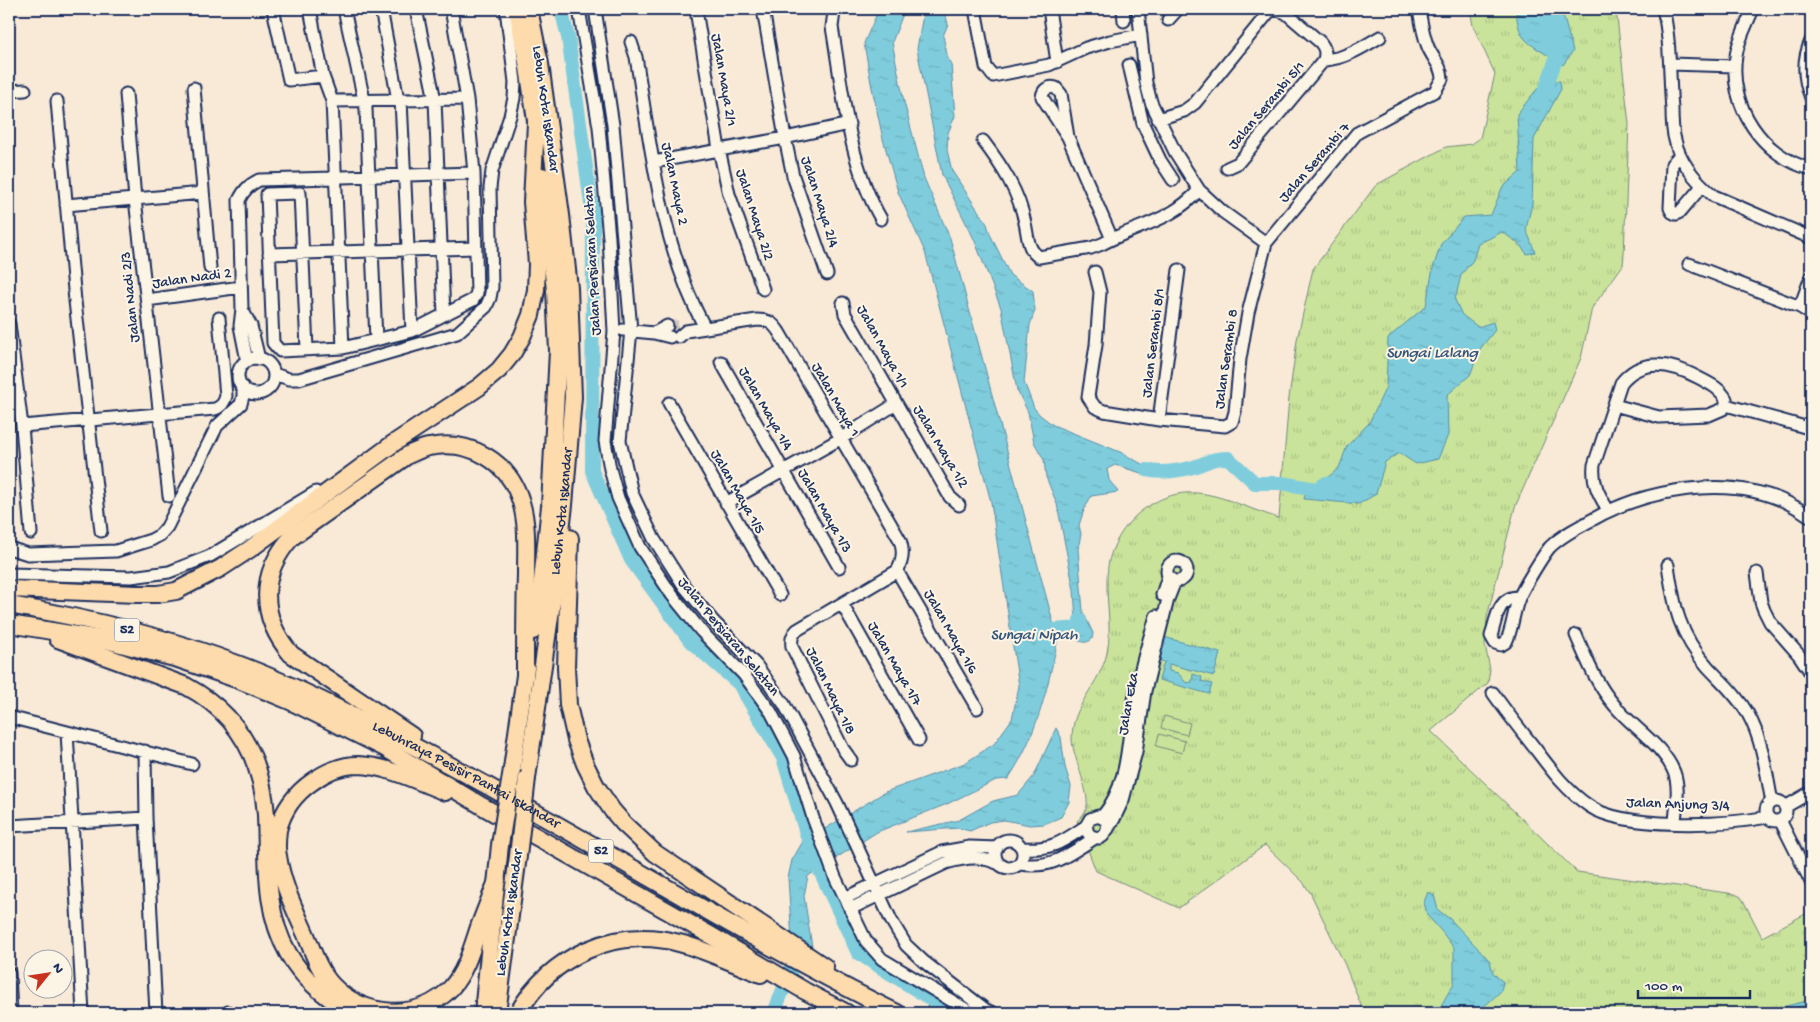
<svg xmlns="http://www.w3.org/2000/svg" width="1820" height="1022" font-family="'Gochi Hand',sans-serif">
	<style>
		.grass { fill: url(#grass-tufts); stroke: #72897c }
		.park { fill: #c9e39a; stroke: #72897c }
		.water { fill: url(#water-ripples); stroke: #578eaa }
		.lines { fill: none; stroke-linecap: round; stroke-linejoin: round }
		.river { stroke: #7fcddc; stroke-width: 14 }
		.minor-tunnel { stroke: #cdc4bf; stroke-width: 11; stroke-dasharray: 11 5.5; stroke-linecap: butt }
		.minor-casing { stroke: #1b2f5e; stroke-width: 15 }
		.highway-casing { stroke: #1b2f5e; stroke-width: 20 }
		.minor { stroke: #fcf5e5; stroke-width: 11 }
		.highway { stroke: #fedbac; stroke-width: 16 }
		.highway-bridge-casing { stroke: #1b2f5e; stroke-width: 20; stroke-linecap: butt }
		.highway-bridge { stroke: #fedbac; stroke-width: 16 }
		.labels { text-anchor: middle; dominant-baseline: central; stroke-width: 4; stroke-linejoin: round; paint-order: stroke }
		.shield { fill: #fcf5e5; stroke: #5e6a86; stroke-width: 1 }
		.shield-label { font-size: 14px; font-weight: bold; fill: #1b2f5e }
		.street-label { font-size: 15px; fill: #1b2f5e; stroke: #fcf5e5 }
		.water-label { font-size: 16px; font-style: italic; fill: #34567e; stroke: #fcf5e5 }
	</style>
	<defs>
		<pattern id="grass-tufts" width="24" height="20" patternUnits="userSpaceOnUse" patternTransform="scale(1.25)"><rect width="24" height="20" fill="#c9e39a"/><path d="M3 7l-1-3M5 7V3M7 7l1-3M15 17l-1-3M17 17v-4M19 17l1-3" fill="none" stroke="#acc387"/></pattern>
		<pattern id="water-ripples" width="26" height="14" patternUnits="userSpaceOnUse" patternTransform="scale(1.25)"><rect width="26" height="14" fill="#7fcddc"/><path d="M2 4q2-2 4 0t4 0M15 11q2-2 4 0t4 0" fill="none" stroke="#6db0bf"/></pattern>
	</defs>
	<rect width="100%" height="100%" fill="#f9e9d7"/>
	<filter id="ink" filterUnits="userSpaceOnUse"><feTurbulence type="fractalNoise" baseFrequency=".02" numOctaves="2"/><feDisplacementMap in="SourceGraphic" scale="10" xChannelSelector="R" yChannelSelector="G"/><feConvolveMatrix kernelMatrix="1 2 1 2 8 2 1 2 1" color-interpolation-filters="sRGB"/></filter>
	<g filter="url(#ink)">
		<!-- grass -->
		<path class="grass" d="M 1470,9 L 1613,9 L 1617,18 L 1629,124 L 1624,254 L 1623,265 L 1592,308 L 1581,358 L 1515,507 L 1487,617 L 1485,645 L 1490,669 L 1488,683 L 1431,731 L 1577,872 L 1735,894 L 1741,897 L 1744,902 L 1762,937 L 1811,911 L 1811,1013 L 1364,1013 L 1345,965 L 1311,894 L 1303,882 L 1265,845 L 1179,908 L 1096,871 L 1077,821 C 1080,818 1084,814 1086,810 C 1092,796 1073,758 1072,740 C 1071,705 1100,685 1107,653 C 1113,625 1104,595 1108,566 C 1111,546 1124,525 1140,512 C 1191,473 1227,503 1279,518 L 1289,398 L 1297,340 L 1313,269 L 1376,185 L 1446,147 L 1472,144 L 1480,138 L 1495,74 L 1473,26 Z"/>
		<!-- park -->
		<path class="park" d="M 1164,716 L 1190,723 L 1187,735 L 1161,728 Z
			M 1159,734 L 1185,741 L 1182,753 L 1156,746 Z"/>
		<!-- water -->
		<path class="water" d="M 879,9 L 905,9 L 892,42 L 904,102 L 924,178 L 950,238 L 1053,622 L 1057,630 L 1057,643 C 1047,691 1036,738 1008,779 L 996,780 L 947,804 L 877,832 L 808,876 L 804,896 L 812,947 L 810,952 L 792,941 L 788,878 L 792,860 L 802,843 L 885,792 L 965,763 L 994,744 L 1012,719 L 1019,686 L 991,502 L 925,252 L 898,192 L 883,139 L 871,83 L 864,43 Z
			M 924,9 L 944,9 L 948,24 L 943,36 L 948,59 L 951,64 L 955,116 L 948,133 L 947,150 L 952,171 L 987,224 L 990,234 L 1010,275 L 1033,291 L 1035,310 L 1030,325 L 1024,382 L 1034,408 L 1040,415 L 1053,425 L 1120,452 L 1142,464 L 1165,471 L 1151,476 L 1115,465 L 1107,469 L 1109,480 L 1118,492 L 1091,496 L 1084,510 L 1079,525 L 1081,534 L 1078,549 L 1083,612 L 1093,633 L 1092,639 C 1084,646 1078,640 1072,634 L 1071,625 L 1076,622 L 1074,590 L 1057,504 L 1046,477 L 1044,460 L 1034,442 L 1028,412 L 1017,390 L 1001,308 L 974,239 L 942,175 L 917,49 Z
			M 1517,9 L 1558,9 L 1564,18 L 1573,51 L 1563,65 C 1553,57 1528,46 1522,35 C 1518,28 1517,19 1516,12 Z
			M 1554,81 L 1560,81 L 1561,89 L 1534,139 L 1532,204 L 1526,229 L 1535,252 L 1527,254 L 1518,243 L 1502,232 L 1478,244 L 1473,260 L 1461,275 L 1455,300 L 1462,315 L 1478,327 L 1493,322 L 1495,330 L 1480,349 L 1470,375 L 1447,395 L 1448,435 L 1438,459 L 1416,464 L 1399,453 L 1385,462 L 1376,494 L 1359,504 L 1304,499 L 1306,490 L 1321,483 L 1339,468 L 1347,446 L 1369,423 L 1386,387 L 1388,338 L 1426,306 L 1433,268 L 1441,244 L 1464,217 L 1491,215 L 1502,188 L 1520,172 L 1517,114 L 1537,89 Z
			M 1164,637 L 1220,653 L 1214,676 L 1169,664 L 1169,671 L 1178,673 L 1186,683 L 1192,682 L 1193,674 L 1202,677 L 1201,681 L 1212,684 L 1209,694 L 1159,680 L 1164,662 L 1158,660 Z
			M 1056,728 L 1061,737 L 1065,767 L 1071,786 L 1069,802 L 1061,817 L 1044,824 L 1030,825 L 1004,820 L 990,822 L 970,831 L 958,828 L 906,832 L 959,820 L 993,801 L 1018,795 L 1034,776 Z
			M 1428,892 L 1434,895 L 1438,910 L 1450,919 L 1490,961 L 1493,973 L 1503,982 L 1501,991 L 1477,1013 L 1440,1013 L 1439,1009 L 1454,983 L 1454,948 L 1442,932 L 1427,915 L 1424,902 Z
			M 1811,1000 L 1811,1003 C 1793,1009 1775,1013 1757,1013 Z"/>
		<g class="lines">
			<!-- river -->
			<path class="river" d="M 561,9 L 568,37 L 593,218 L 592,471 L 631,560 L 690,641 L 739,684 L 783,758 L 813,856 L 858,953 L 953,1013
				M 1541,101 L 1556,59 L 1542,9
				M 1147,470 C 1160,474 1177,471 1190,468 C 1206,464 1209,458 1228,458 L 1255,483 L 1281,483 L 1317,489 L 1326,483
				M 1038,631 L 1081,628 L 1080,620
				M 774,1013 L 798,951"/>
			<!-- minor-tunnel -->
			<path class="minor-tunnel" d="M 667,326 L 678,326"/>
			<!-- minor casing -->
			<g class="minor-casing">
				<path id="minor" d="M 273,9 L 289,80 L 323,76 L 332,101 L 343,348
					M 310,9 L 323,76
					M 344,9 L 366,109 L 376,340
					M 381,9 L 398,100
					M 416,9 L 435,100 L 444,315
					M 579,9 L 599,127 L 609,238 L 614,331 L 605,441 L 610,469 L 618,498 L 640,547 L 672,595 L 701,631 L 744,675 L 771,712 L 794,756 L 813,818 L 835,877 L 866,941 L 882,959 L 972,1013
					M 595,9 L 613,125 L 631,330 L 620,441 L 632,493 L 654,539 L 684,586 L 713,621 L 756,665 L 784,704 L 837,803 L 891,920 L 906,945 L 923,961 L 986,1010 L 993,1013
					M 763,9 L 785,138 L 793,176 L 827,274
					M 975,9 L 986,67 L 993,76 L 1049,65 L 1086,48 L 1110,41 L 1141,35
					M 1049,9 L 1057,62
					M 1123,9 L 1124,21
					M 1138,9 L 1146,83 L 1151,102 L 1175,152 L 1199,190 L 1223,212 L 1266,243
					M 1663,9 C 1671,41 1669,76 1672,109 C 1672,119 1672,130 1675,140 C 1680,163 1697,182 1714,196 L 1811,238
					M 1753,9 C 1747,24 1738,40 1736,56 C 1728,106 1763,157 1811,169
					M 834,12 L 832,27 C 843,91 848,162 881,219
					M 697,16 L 719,149 L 729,194 L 763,289
					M 1168,20 L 1178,9
					M 1811,41 C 1802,60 1803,78 1811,98
					M 631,42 L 636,57 C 651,148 661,246 705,328
					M 1324,60 C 1345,59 1363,47 1380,37
					M 1670,64 L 1735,66
					M 1129,65 L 1143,124 L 1160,160 L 1173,180
					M 194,88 L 210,268
					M 9,91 L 25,90
					M 126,94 L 135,199 L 169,496
					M 401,100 L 412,331
					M 57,101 L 75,301 L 101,531
					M 332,101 L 467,99 L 451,9
					M 1158,119 L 1184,111 L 1195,103 L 1269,12 L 1275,9 L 1286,13 L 1320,42 C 1325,48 1326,52 1324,60 L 1238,163 L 1227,168
					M 1068,137 L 1061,94 L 1056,88 C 1049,86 1043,89 1042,97 L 1068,137 L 1112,239
					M 983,141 C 1002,166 1019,192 1025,223 C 1028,235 1027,250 1039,257 L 1091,248 L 1102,244 C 1137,225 1171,222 1199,190
					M 1680,155 L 1672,164 L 1670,208 L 1672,212 L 1676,214 L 1680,212 L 1702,186
					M 654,162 L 785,138 L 849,124
					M 342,177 L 474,173
					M 66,205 L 203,193
					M 269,254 L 476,248
					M 1689,264 L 1800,307 L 1811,314
					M 1095,272 L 1100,292 L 1096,345 L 1088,397 L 1095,407 L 1104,411 L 1159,420 L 1225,426 L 1232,422 L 1235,412 L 1240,359 L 1248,313 L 1266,243 L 1357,133 L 1435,91 L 1442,79 C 1442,66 1433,59 1428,47 C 1423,35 1421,21 1419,9
					M 147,300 L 241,287
					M 843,303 L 845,314 L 950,497 L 959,505
					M 1800,307 L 1811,277
					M 242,309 L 239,200 C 244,190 249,185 259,180 L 334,178
					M 9,324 L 22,426 L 31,533
					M 623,330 L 654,333 L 670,337
					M 654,333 L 667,326
					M 679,337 L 686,331 L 757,320 C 769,320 773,323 779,332 L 900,540 C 904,551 903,561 897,571 L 797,630 C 792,635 791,639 792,647 L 843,749 L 851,760
					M 307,349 L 300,193 L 267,194 L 273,343 L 280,351 L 343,348 L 412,331 L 473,300 L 477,293 L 474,173 L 467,99
					M238 376a18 18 0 1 1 36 0a18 18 0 1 1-36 0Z
					M 247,361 L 240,326 L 242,309 L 251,326 L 259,359
					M 721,362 L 839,567
					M 274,374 L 289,379 L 299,379 L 457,333 L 486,307 L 490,298 L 492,287 L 490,188 L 492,171 L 510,116 L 514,98 L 515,82 L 506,9
					M 669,403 L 780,595
					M 1726,405 L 1805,427
					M 1159,420 L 1179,270
					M 22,426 L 215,409 C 222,406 224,403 226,396 L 219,318
					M 726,503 L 840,439 L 896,404
					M 1608,510 C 1599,495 1592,483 1594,465 L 1621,383 C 1642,356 1673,364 1699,378 C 1710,384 1720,388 1726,399 L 1726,405 L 1723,409 L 1709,415 L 1659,417 L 1614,405
					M 9,548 L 28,554 L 116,551 L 151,540 L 160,535 L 167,527 L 217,426 L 241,404 L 243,396 L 243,387
					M1167 571a10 10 0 1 1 20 0a10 10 0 1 1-20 0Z
					M 1668,565 C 1674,606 1679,635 1708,667 C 1722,682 1737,695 1748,714 C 1763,741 1766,772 1772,802
					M 897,571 L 977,708
					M 1757,573 L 1761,602 L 1764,610 L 1770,622 L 1799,655 L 1811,673
					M 9,574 L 131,577 L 169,572 L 210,556 L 316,492
					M 1162,595 L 1168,576
					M 1519,597 C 1498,596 1496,620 1491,636 L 1495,643 L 1501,645 L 1506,642 C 1513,628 1513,612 1519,598 C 1523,588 1543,555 1550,547 C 1561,536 1575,529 1588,522 C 1644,489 1728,474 1788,503 C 1796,507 1804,512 1811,517
					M 842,604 L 919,740
					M 1576,635 C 1587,661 1597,685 1615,706 C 1633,728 1663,745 1674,772 C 1680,787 1676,807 1675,822
					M 1493,693 C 1507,713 1522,732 1537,751 C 1552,771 1567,791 1589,806 C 1624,830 1726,825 1768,817
					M 9,717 L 192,764
					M 67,732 L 83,1013
					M 145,751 L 146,818 L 156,1013
					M1766 811a10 10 0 1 1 20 0a10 10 0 1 1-20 0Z
					M 1785,807 L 1811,792
					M 1102,817 C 1133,778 1126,734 1136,690 C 1141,665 1149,640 1156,616
					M 1780,820 L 1811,882
					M 9,826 L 146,818
					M 1108,829 L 1106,820 L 1098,816 L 1090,819 L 1086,826 L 1088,833 L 1091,836 L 1099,838 L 1103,836 L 1114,819 L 1123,800 L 1136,752 L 1145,691 L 1168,599 L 1175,581
					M995 854a14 14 0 1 1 28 0a14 14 0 1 1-28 0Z
					M 1022,848 C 1053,850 1062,842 1086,826
					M 1020,864 C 1054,869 1067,855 1095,838
					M 845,898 L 942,852 L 970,847 L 997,848
					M 850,909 L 946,863 C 968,857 982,855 1003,866
					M 9,973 L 11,1013
					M 228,1013 L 228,1012"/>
			</g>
			<!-- highway casing -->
			<g class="highway-casing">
				<g id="highway">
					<path d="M 517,9 L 528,67 L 538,134"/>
					<path d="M 570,538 L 566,667 L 568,705 L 576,740 L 585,764 L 596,786 L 612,810 L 624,824 L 655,853 L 825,967"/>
					<path d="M 9,589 L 137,594 L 158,594 L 176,591 L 221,568 L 250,549 L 394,443 L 479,387 L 499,370 L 512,354 L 522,337 L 531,315 L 536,290 L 537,264 L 532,202 L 536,123"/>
					<path id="s1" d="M 9,605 C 88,618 167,637 243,666 C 303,689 359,719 417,748 C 579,832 733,932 897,1013"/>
					<path d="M 9,624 L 106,640 L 178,659 L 239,680 L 290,701 L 383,747 L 482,806 L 710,935 L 805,991 L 847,1013"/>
					<path d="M 533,631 L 542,581 L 550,506 L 558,351 L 555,290 L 542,176"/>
					<path d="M 58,639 L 186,686 C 237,713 262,758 266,815 C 268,862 264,911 288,953 C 303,980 326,996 350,1013"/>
					<path d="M 412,736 L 291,654 C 259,617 259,573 292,537 L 408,455 C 415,452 422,448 429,447 C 470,439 509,461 521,502 C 528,525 526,550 526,574 C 525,608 525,643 525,677"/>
					<path d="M 512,769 L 526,668"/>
					<path id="s2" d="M 527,778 L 555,581 L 564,505 L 573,397 L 569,288 L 561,215 L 540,64 L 529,9"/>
					<path d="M 445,792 C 417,781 388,766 358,765 C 342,765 325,772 312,782 C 296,793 283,810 278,830 C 277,839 276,848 278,856 C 282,884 295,910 306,935 C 313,952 319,971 332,985 C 363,1018 419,1022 451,988 C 466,971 472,948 479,927 C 485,911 491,896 497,881"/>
					<path d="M 483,1013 L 500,845"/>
					<path d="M 497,1013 L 518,856"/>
					<path d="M 518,1013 C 550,956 615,926 679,943 C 707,950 734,964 761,974"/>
				</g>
			</g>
			<!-- minor -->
			<use href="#minor" class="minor"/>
			<!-- highway -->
			<use href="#highway" class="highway"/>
			<!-- highway-bridge casing -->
			<g class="highway-bridge-casing">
				<path id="highway-bridge" d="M 500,845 L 512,769
					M 518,856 L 527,778"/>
			</g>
			<!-- highway-bridge -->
			<use href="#highway-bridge" class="highway-bridge"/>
		</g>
	</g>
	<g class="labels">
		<!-- shield labels -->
		<g class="shield">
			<rect x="114.5" y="618.5" width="25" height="23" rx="4"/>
			<rect x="588.5" y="839.5" width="25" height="23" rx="4"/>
		</g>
		<g class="shield-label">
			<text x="127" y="630">52</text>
			<text x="601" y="851">52</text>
		</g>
		<!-- street labels -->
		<g class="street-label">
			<text transform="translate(723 80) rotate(80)">Jalan Maya 2/1</text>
			<text transform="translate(1267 106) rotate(-50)">Jalan Serambi 5/1</text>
			<text transform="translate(545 109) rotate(82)">Lebuh Kota Iskandar</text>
			<text transform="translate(1315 163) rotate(-49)">Jalan Serambi 7</text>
			<text transform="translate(674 184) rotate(78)">Jalan Maya 2</text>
			<text transform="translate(819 202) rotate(72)">Jalan Maya 2/4</text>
			<text transform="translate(754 215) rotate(72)">Jalan Maya 2/2</text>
			<text transform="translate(593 261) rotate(-93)">Jalan Persiaran Selatan</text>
			<text transform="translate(192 279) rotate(-8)">Jalan Nadi 2</text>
			<text transform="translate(131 297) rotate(-96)">Jalan Nadi 2/3</text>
			<text transform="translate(1154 343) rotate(-83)">Jalan Serambi 8/1</text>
			<text transform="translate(882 347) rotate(61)">Jalan Maya 1/1</text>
			<text transform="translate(1227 359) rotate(-82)">Jalan Serambi 8</text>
			<text transform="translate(835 400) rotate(60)">Jalan Maya 1</text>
			<text transform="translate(765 409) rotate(60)">Jalan Maya 1/4</text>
			<text transform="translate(940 447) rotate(59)">Jalan Maya 1/2</text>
			<text transform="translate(737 492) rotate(60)">Jalan Maya 1/5</text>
			<text stroke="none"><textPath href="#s2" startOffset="269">Lebuh Kota Iskandar</textPath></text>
			<text transform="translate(824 511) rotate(60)">Jalan Maya 1/3</text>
			<text transform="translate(950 632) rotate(60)">Jalan Maya 1/6</text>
			<text transform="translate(728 637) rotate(50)">Jalan Persiaran Selatan</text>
			<text transform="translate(894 664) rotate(60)">Jalan Maya 1/7</text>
			<text transform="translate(830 691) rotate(64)">Jalan Maya 1/8</text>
			<text transform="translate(1129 704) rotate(-80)">Jalan Eka</text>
			<text stroke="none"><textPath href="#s1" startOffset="491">Lebuhraya Pesisir Pantai Iskandar</textPath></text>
			<text transform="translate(1678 805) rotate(2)">Jalan Anjung 3/4</text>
			<text transform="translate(510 913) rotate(-82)">Lebuh Kota Iskandar</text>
		</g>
		<!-- water labels -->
		<g class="water-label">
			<text x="1432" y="354">Sungai Lalang</text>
			<text x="1034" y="636">Sungai Nipah</text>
		</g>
	</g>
	<!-- margin -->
	<rect width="1820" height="1022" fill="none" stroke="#fcf5e5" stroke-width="30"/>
	<rect x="15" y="15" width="1790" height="992" fill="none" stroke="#1b2f5e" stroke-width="2" filter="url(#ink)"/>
	<!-- north arrow -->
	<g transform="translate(48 974) rotate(60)"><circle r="24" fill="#fcf5e5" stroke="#a2a6af"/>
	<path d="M0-4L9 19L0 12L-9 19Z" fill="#c8321e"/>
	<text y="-8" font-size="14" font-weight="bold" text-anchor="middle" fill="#1b2f5e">N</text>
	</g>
	<!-- scale -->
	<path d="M1638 990v8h112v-8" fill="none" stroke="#1b2f5e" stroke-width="2.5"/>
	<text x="1645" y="990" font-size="15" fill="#1b2f5e" stroke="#fcf5e5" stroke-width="4" paint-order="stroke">100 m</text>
</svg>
